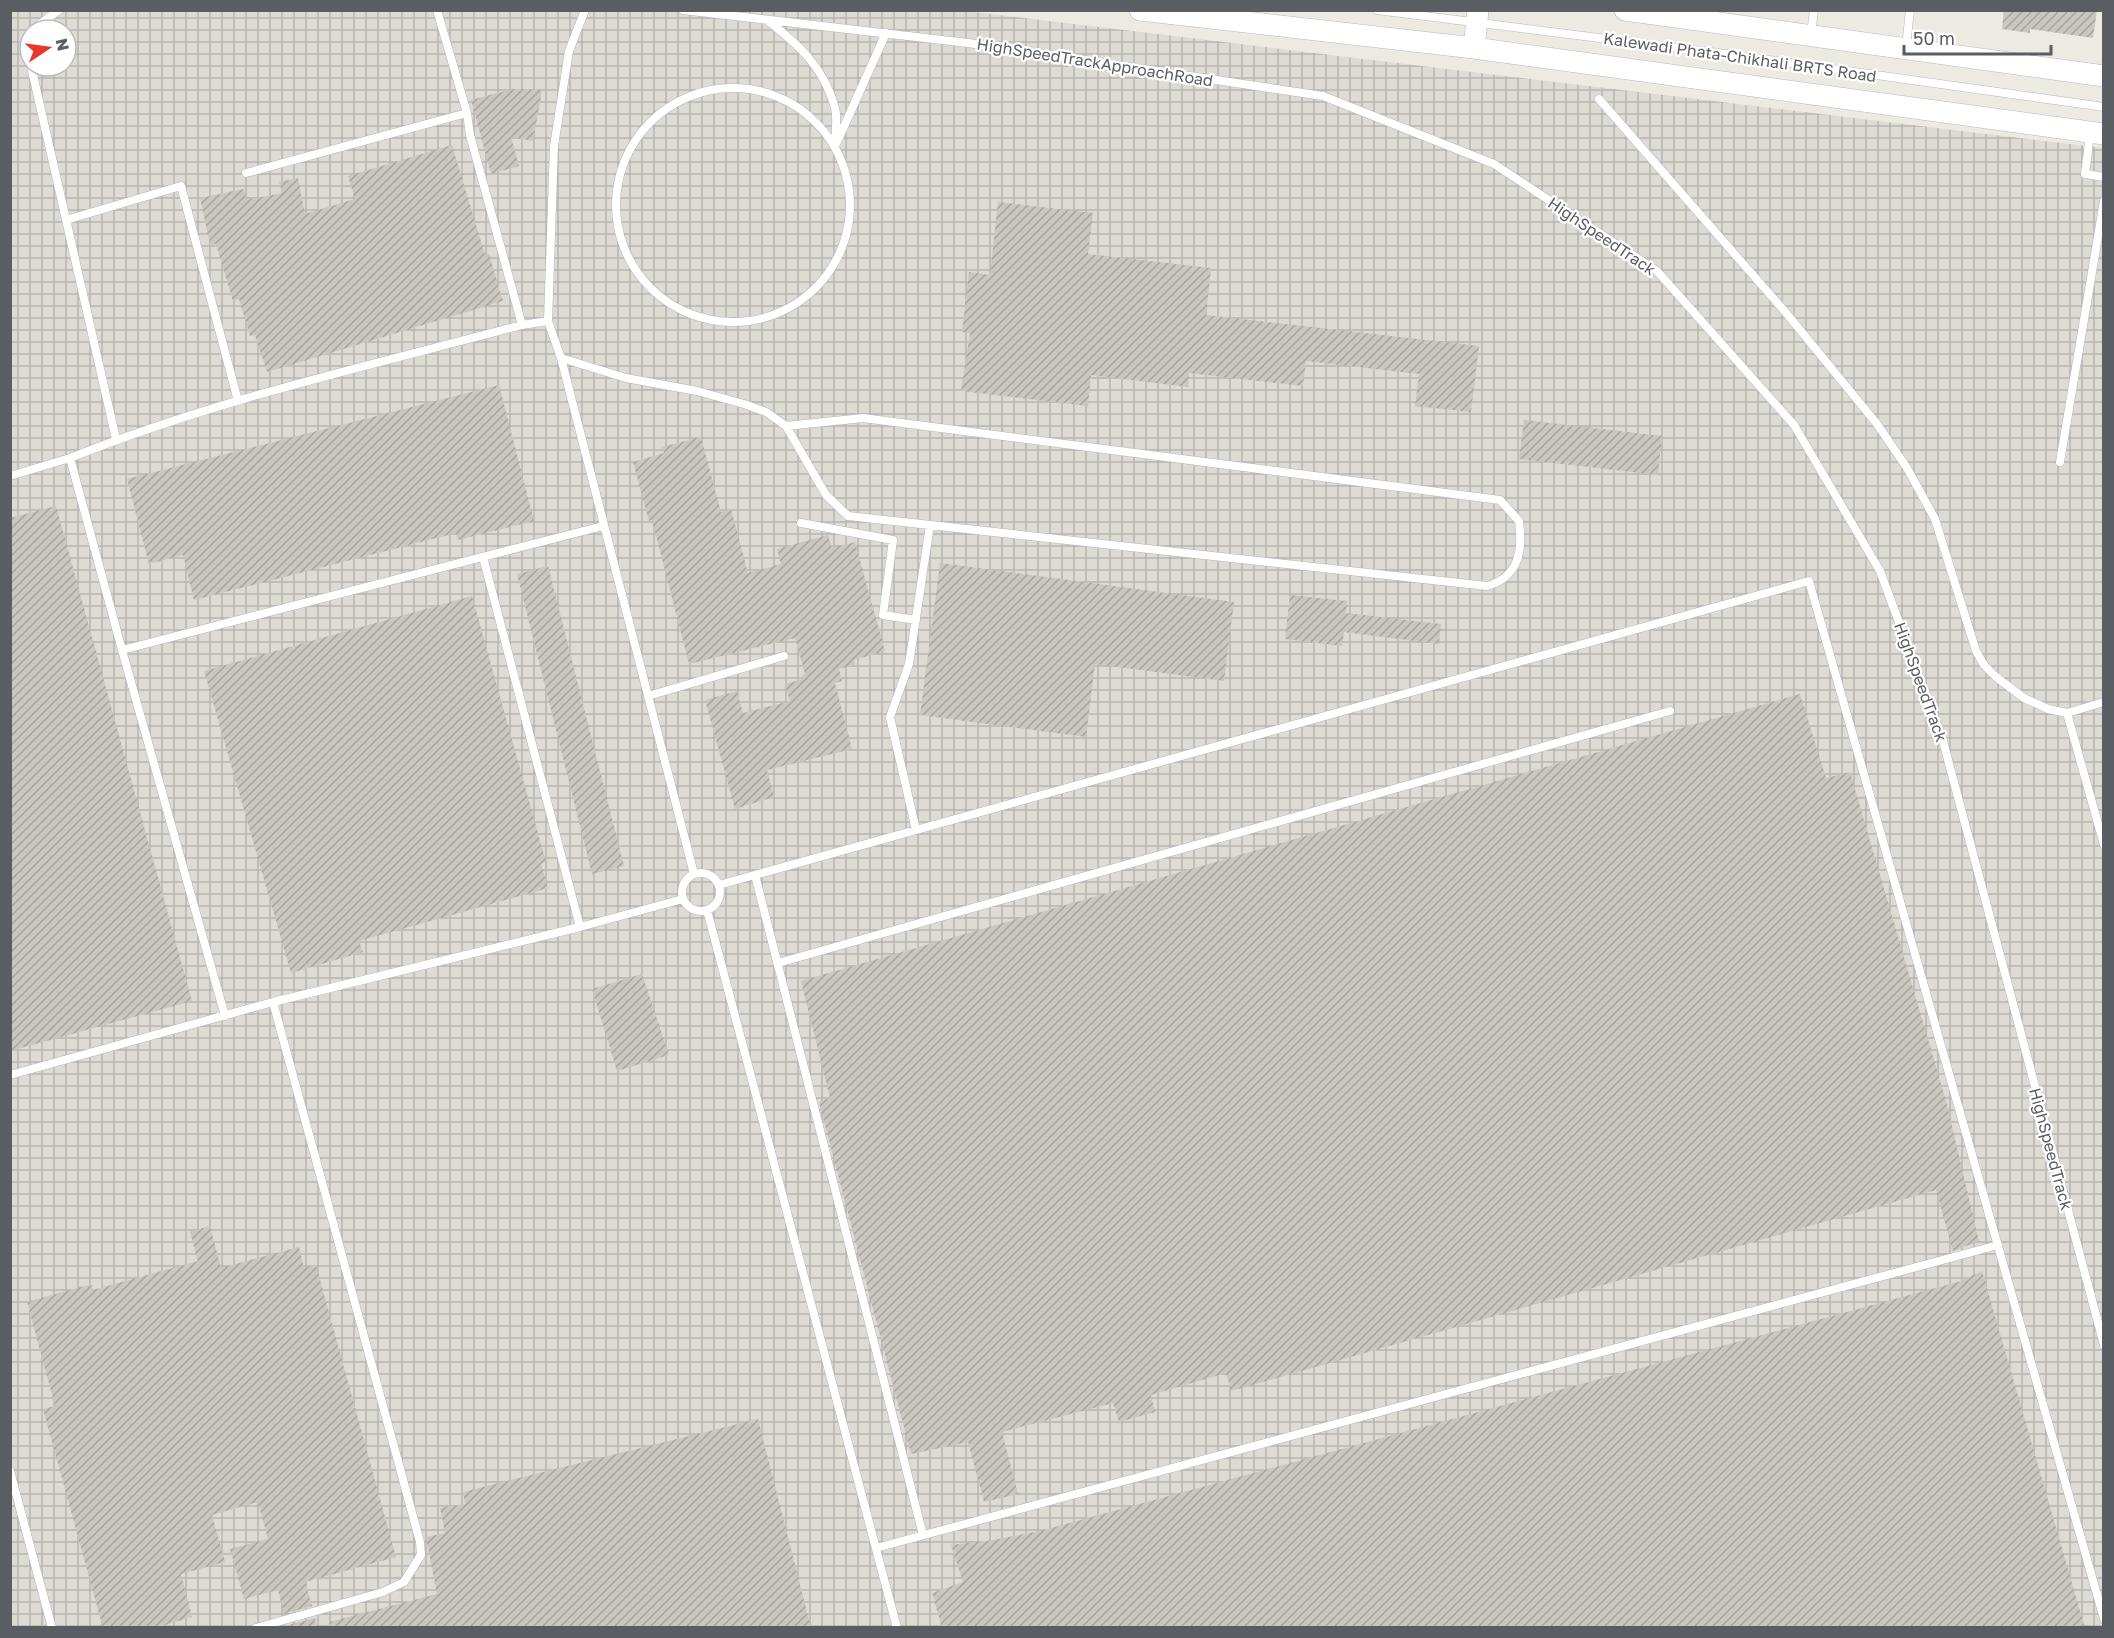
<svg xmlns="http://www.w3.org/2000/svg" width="2114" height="1638" font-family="'Golos Text',sans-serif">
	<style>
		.industrial { fill: url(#industrial-grid); fill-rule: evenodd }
		.building { fill: url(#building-hatch) }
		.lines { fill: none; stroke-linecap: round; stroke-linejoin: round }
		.lane-casing { stroke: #b4b7bc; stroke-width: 9 }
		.secondary-casing { stroke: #b5b8be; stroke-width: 22 }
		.lane { stroke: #fff; stroke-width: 8 }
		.secondary { stroke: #fff; stroke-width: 21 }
		.labels { text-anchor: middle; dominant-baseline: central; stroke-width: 4.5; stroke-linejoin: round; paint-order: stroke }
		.street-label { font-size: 16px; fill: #5a5d62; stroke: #fff }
	</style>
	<defs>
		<pattern id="industrial-grid" width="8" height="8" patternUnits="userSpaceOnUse" patternTransform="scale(1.5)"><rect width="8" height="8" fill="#dedbd5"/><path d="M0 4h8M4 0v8" fill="none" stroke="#b7b5b0"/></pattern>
		<pattern id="building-hatch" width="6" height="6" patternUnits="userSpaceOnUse" patternTransform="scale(1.5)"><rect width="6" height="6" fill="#cac6c0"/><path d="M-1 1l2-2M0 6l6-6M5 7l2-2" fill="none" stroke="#a7a49f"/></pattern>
	</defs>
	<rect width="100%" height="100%" fill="#eceae1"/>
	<!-- industrial -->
	<path class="industrial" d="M 11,11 L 966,11 L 2103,148 L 2103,1627 L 11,1628 ZM 30,30 L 66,30 L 66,66 L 30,66 Z"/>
	<!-- building -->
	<path class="building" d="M 2004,10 L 2097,10 L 2093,38 L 2030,29 L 2030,33 L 2002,29 Z
		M 513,89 L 542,90 L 533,141 L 511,137 L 519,166 L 491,174 L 471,100 Z
		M 452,145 L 485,255 L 489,254 L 503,301 L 267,372 L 255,335 L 250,336 L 239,299 L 233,301 L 216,244 L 210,245 L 200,198 L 244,189 L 246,200 L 282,193 L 279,182 L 298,178 L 305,214 L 355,199 L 348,176 Z
		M 998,202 L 1093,213 L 1088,254 L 1211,268 L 1206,315 L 1479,346 L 1471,412 L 1415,406 L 1419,374 L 1306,361 L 1303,386 L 1189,373 L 1188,387 L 1091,375 L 1088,406 L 961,391 L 970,333 L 962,332 L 969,272 L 990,275 Z
		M 499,385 L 534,521 L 458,540 L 456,533 L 194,600 L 183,555 L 149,564 L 127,479 Z
		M 1524,420 L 1662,436 L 1658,475 L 1519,459 Z
		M 701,437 L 721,512 L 731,509 L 748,573 L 781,564 L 777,549 L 828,535 L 832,548 L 855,542 L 885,651 L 854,660 L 855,665 L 839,669 L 842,681 L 835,683 L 852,749 L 767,770 L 774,797 L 735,809 L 705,700 L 737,691 L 743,713 L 790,701 L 785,684 L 803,679 L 802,675 L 805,674 L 795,638 L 689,664 L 652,520 L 649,521 L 633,462 L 664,453 L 662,447 Z
		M 56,506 L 192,1001 L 10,1051 L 10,518 Z
		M 940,563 L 1234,602 L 1224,681 L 1095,664 L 1086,737 L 920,715 Z
		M 548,566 L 624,866 L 592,874 L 517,574 Z
		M 1290,595 L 1347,601 L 1346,613 L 1441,624 L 1439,644 L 1344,632 L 1342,646 L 1285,639 Z
		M 472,596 L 546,862 L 541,864 L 548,888 L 359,941 L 363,952 L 291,973 L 204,671 Z
		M 1800,694 L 1826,778 L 1850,772 L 1946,1101 L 1979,1241 L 1953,1251 L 1936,1190 L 1231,1391 L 1226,1373 L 1151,1395 L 1155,1412 L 1119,1422 L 1113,1403 L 1002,1432 L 1018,1494 L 984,1502 L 968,1442 L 911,1454 L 819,1102 L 830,1098 L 801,981 Z
		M 642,974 L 669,1055 L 617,1071 L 592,989 Z
		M 210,1226 L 221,1268 L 299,1247 L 304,1268 L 316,1265 L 396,1557 L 305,1582 L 312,1606 L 284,1614 L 278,1590 L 244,1599 L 230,1549 L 268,1539 L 258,1502 L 212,1515 L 225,1562 L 181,1574 L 192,1617 L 155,1628 L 103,1628 L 43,1409 L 55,1406 L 27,1302 L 91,1284 L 93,1290 L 198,1261 L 190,1232 Z
		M 1982,1271 L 2085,1628 L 942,1628 L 932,1593 L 963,1582 L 951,1545 L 993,1540 L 1040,1531 L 1961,1281 Z
		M 758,1419 L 811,1628 L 330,1628 L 329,1622 L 437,1594 L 426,1537 L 445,1533 L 440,1508 L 465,1504 L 463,1492 Z
		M 315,1618 L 317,1628 L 288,1628 L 288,1625 Z"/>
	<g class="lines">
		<!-- lane casing -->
		<g class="lane-casing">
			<path id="lane" d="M 437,10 L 467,113
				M 585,10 L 569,51 L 554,146 L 548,321 L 561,358 L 694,874
				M 683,10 L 968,43 L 1323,96 L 1494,164 L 1657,271 L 1794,425 L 1880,571 L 1943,741 L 2104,1345
				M 1377,10 L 1734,55 L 2104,107
				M 767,20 C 799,45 824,67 835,108 C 838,119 835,134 835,146
				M 32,30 L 59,10
				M 30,32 L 27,41 L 30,62
				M 1811,34 L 1814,10
				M 1906,47 L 1910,10
				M 31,66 L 116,439
				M616 205a117 117 0 1 1 234 0a117 117 0 1 1-234 0Z
				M 1599,99 L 1787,314 L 1877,424 L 1907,468 L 1935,519 L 1976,651 L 1984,665 L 1996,677 L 2024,698 L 2048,709 L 2067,713 L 2104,702
				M 2090,134 L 2085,174 L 2104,177
				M 837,142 L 886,33
				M 246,173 L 467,113 L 470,135 L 522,325
				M 66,220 L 181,186 L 238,401
				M 561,358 L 626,378 L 697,391 L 744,404 L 766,412 L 786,426
				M 863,418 L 1500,500 L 1519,521 C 1523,551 1519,577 1487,586 L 848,516 L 826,495 L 786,426 Z
				M 2060,462 L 2104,201
				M 10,476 L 70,458
				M 801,523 L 893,540 L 883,615 L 916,620
				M 483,557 L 580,927
				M 122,650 L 603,526
				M 648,696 L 784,656
				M 2067,713 L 2104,845
				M 916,830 L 890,717 L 909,664 L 930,525
				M682 892a19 19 0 1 1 38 0a19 19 0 1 1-38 0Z
				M 755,875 L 923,1535
				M 719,885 L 1809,581 L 2104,1619
				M 707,910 L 897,1628
				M 778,963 L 1670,711
				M 225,1016 L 122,650 L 70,458 C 214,400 372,365 522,325 L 548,321
				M 10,1075 L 273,1002 L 580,927 L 683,899
				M 10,1471 L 52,1628
				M 876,1548 L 1998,1245
				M 256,1628 L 383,1592 L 404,1582 L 421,1555 L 420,1542 L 273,1002"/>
		</g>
		<!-- secondary casing -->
		<g class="secondary-casing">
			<path id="secondary" d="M 1140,10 L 1474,48 L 2104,134
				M 1625,10 L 2104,76
				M 1474,48 L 1478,10"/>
		</g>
		<!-- lane -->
		<use href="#lane" class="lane"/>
		<!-- secondary -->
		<use href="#secondary" class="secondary"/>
	</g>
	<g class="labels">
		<!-- street labels -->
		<g class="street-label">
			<text transform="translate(1740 57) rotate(8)">Kalewadi Phata-Chikhali BRTS Road</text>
			<text transform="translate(1095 62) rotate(9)">HighSpeedTrackApproachRoad</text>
			<text transform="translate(1602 236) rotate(34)">HighSpeedTrack</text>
			<text transform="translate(1921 682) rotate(70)">HighSpeedTrack</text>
			<text transform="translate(2051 1149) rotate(75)">HighSpeedTrack</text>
		</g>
	</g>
	<!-- border -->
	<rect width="2114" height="1638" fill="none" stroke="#5a5d62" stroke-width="24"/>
	<!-- north arrow -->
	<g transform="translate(48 48) rotate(77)"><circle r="28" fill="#ffffff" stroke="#bdbec0" stroke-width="1.5"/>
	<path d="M0-4.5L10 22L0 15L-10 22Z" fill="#e6382d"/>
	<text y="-9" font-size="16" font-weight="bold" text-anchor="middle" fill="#5a5d62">N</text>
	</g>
	<!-- scale -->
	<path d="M1904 45v9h147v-9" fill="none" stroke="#5a5d62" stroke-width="3"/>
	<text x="1913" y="45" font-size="18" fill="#5a5d62" stroke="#ffffff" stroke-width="4.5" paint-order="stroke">50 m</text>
</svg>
